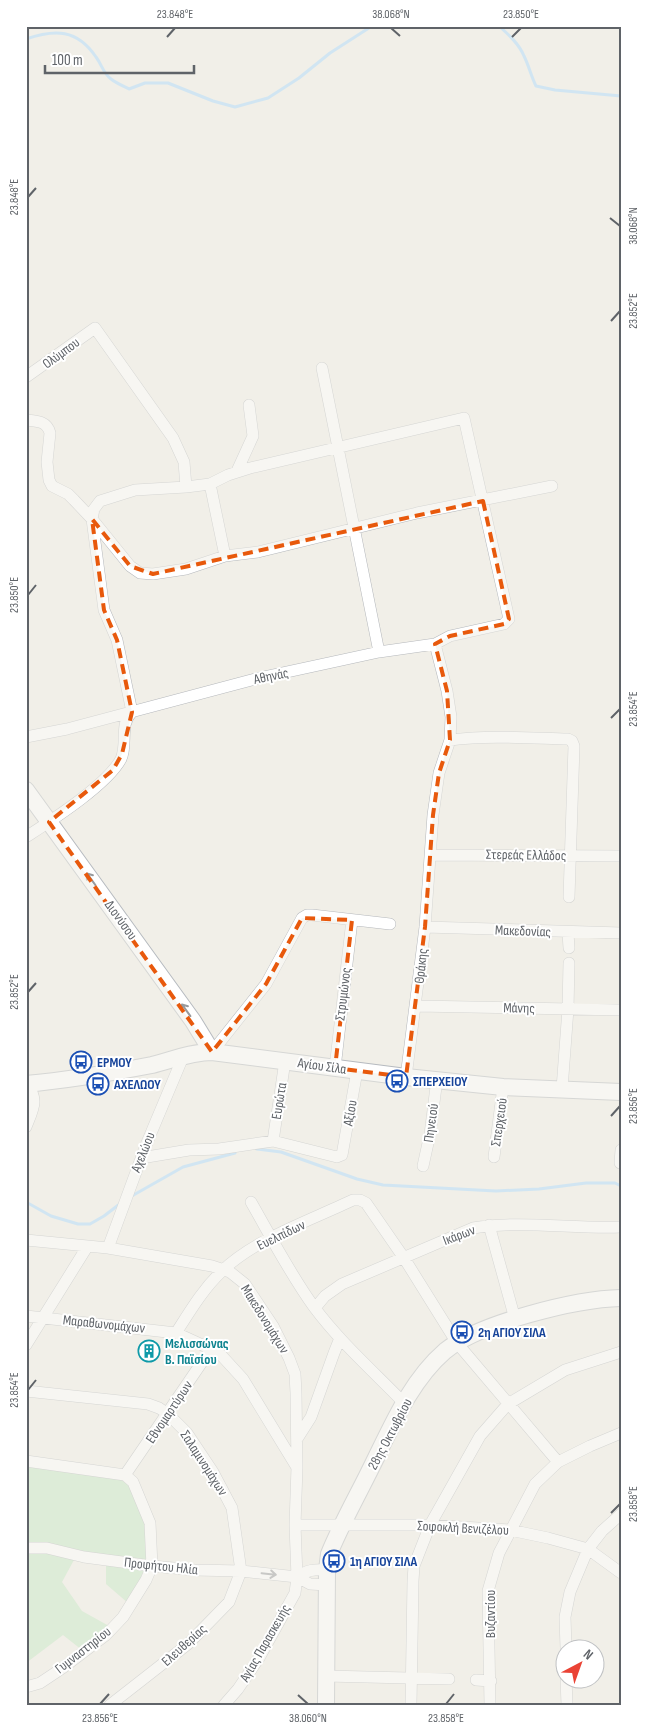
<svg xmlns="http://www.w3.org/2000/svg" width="647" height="1731" font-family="'Sofia Sans Condensed',sans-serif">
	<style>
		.green { fill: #c5e8c5 }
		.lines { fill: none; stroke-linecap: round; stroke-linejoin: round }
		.stream { stroke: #aadaff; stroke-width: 3 }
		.street-casing { stroke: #b5b8bc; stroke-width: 12 }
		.secondary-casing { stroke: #b6babf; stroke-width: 18 }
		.street { stroke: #fff; stroke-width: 11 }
		.secondary { stroke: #fff; stroke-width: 16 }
		.oneway { stroke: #979a9d }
		.marked { fill: none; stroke: #e8590c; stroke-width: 4; stroke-dasharray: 10 6; stroke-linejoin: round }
		.ticks { fill: none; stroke: #5f6368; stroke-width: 2 }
		.labels { text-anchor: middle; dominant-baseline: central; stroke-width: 4; stroke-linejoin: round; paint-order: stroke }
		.street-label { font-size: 14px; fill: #5f6368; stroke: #fff }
		.transit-label { font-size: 14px; font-weight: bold; fill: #164399; stroke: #fff; text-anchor: start }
		.culture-label { font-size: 14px; font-weight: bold; fill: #0d838f; stroke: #fff; text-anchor: start }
		.neatline { fill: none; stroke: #5f6368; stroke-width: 2 }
		.ticks-label { font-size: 12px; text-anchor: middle; fill: #5f6368 }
	</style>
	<rect width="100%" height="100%" fill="#f1efe8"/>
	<!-- green -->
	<path class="green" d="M 26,1466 L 115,1476 L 126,1483 L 140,1500 L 148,1517 L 150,1561 L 128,1603 L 106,1584 L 106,1564 L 75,1558 L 62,1582 L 82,1611 L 109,1626 L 82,1650 L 63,1635 L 26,1663 Z"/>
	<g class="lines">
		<!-- stream -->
		<path class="stream" d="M 499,26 C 509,35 519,44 524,56 C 529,66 531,76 536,86 L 555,90 L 621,96
			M 26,39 C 55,29 77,29 96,57 C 102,65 103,73 111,79 C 116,83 123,86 129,89 L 145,83 L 168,83 L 213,101 L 235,107 L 268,98 L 299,78 L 330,53 L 372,26
			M 257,1149 L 281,1152 L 357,1179 L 383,1185 L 496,1191 L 539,1189 L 586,1183 L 615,1183 L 621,1186
			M 130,1197 L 183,1167 L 235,1153
			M 26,1202 L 51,1216 L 78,1224 L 90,1224 L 104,1216 L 121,1203"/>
		<!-- street casing -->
		<g class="street-casing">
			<path id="street" d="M 322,368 L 379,652
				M 26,377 L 95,328 L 173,438 L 184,462 L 186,487 L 210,484
				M 26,420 C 37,421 47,421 50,433 L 47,462 L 49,480 L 52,486 L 68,494 L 74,500 L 92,519 L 130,566 L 140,573 L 153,574 L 186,569 L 225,556 L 258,552 L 417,513 L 552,486
				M 237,471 L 253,436 L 249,405
				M 26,737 L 67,729 L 255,679 L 379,652 L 435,644 L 450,636 L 504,624 L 509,619 L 464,418 L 250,468 L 228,475 L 210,484 L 225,556
				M 450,740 C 489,735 529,738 568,739 L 572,741 L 574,746 L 569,897
				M 26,837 C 52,820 107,785 121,759 C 128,744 119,724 132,712 L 117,640 L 104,610 L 92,519 L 94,509 L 100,501 L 135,490 L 186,487
				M 432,855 L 621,856
				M 425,927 L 621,933
				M 568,933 L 569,948
				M 417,1006 L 621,1010
				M 212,1052 L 266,984 L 302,918 L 307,915 L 312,915 L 390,924
				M 335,1068 L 352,920
				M 406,1077 L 425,927 L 433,815 L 439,773 L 450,740 L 451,717 L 447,691 L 435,644
				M 26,1081 C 39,1100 34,1107 26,1127
				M 562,1089 L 568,1009 L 569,963
				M 273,1141 L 285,1061
				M 494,1157 L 503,1087
				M 141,1158 L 189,1150 L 219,1149 L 273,1141 L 337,1157 L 342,1155 L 357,1071
				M 620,1163 L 621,1150
				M 423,1166 L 430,1134 L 437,1079
				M 251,1202 C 271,1237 290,1274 314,1307 C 340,1342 374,1372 404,1403
				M 489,1225 L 515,1319
				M 26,1240 L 108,1248 L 212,1266 L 230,1272 L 245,1284 L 273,1326 L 289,1358 L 295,1374 L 296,1393 L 297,1467 L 295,1525 L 297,1577 L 295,1593 L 259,1658 L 238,1689 L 224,1705
				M 108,1248 L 146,1145 L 183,1057
				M 315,1308 L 325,1296 L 342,1284 L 473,1228 C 522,1220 572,1229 621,1227
				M 26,1316 L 176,1333 L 211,1349 L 221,1355 L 243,1379 L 296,1466
				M 176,1333 C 190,1311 203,1289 222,1271 C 253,1241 303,1223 342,1205 L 353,1200 L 360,1200 L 366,1203 L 404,1258 L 457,1343 L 558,1462
				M 26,1345 L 87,1247
				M 26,1391 L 148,1404 L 159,1408 L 168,1414 L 187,1433 L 213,1472 L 232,1508 L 241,1571 L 229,1602 L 188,1644 L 110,1705
				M 297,1439 L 311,1417 L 334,1353 L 340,1338
				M 26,1461 L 125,1475 L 133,1482 L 150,1523 L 152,1566 L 146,1580 L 123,1617 L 106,1635 L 64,1667 L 40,1683 L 26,1687
				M 125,1475 L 211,1349
				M 295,1525 L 430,1525 L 510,1530 L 548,1538 L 588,1549 L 621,1573
				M 26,1548 L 47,1548 L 84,1557 L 152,1566 L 195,1570 L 241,1571 L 297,1577 L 310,1584 L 327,1585
				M 297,1577 C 307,1570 314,1569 327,1570
				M 566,1648 L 565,1617 L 570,1592 L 588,1549 L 602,1531 L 621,1514
				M 326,1676 L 449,1679
				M 566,1678 L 567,1705
				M 476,1680 L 491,1681
				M 411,1705 L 413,1581 L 414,1566 L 430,1525 L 480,1436 L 508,1404 L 565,1370 L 621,1352
				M 490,1705 L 488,1591 L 499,1553 L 535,1484 L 558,1462 L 590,1446 L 621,1433"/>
		</g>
		<!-- secondary casing -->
		<g class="secondary-casing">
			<path id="secondary" d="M 26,790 L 193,1021 L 212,1052
				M 26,1084 C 69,1080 110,1073 152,1065 C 172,1060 191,1052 212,1052 L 406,1077 L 503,1087 L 621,1092
				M 326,1705 L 327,1570 L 329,1554 C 340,1527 354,1502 367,1476 C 389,1433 408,1383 445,1351 C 479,1323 576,1299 621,1298"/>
		</g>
		<!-- street -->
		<use href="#street" class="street"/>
		<!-- secondary -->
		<use href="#secondary" class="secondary"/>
	</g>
	<!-- one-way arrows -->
	<defs><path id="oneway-shaft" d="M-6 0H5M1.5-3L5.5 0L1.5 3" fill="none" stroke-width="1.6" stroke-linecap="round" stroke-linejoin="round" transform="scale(1.25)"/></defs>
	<g class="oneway">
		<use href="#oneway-shaft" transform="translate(91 879) rotate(-126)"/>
		<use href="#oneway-shaft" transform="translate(186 1010) rotate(-126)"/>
		<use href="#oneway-shaft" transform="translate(269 1574) rotate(6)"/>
	</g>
	<!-- marked area -->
	<path d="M0 0H647V1731H0ZM 483,501 L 509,619 L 504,624 L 450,636 L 435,644 L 447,691 L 450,740 L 439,773 L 433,815 L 425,927 L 406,1077 L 335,1068 L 352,920 L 302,918 L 266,984 L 212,1052 L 49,822 L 113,770 L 122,754 L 132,712 L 117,640 L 104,610 L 92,519 L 130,566 L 153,574 Z" fill="#f1efe8" fill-opacity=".55" fill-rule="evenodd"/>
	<path class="marked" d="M 483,501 L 509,619 L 504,624 L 450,636 L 435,644 L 447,691 L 450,740 L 439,773 L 433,815 L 425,927 L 406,1077 L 335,1068 L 352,920 L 302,918 L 266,984 L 212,1052 L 49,822 L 113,770 L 122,754 L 132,712 L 117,640 L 104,610 L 92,519 L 130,566 L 153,574 Z"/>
	<!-- ticks -->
	<path class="ticks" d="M 391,28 L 400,36M 167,37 L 175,28M 512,37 L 521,28M 28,197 L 36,188M 610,218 L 620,226M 611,321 L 620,311M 28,595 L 36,585M 611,718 L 620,709M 28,992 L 36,983M 611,1116 L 620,1106M 28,1390 L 36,1380M 611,1513 L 620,1504M 298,1695 L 308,1704M 100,1704 L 109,1694M 446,1704 L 454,1694"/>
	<!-- icons -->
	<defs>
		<g id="bus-ring" transform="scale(1.125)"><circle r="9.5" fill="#fff" stroke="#1a4fb4" stroke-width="1.5"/><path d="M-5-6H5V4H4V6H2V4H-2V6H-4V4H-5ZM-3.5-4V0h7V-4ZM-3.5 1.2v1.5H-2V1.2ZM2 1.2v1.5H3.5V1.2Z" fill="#1a4fb4"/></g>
		<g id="building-ring" transform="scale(1.125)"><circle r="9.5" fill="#fff" stroke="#0f9aa8" stroke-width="1.5"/><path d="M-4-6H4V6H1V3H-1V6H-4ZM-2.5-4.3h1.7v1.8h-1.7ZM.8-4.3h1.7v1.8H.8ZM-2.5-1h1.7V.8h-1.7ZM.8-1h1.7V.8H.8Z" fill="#0f9aa8"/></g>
	</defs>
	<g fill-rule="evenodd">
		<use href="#bus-ring" x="81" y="1062"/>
		<use href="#bus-ring" x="397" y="1081"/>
		<use href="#bus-ring" x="98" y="1084"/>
		<use href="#bus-ring" x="462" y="1332"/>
		<use href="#building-ring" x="149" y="1351"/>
		<use href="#bus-ring" x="334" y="1561"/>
	</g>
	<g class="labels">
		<!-- street labels -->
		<g class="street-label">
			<text transform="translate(61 353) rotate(-36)">Ολύμπου</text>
			<text transform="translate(271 676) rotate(-12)">Αθηνάς</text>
			<text transform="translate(526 855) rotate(1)">Στερεάς Ελλάδος</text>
			<text transform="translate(121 920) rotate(54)">Διονύσου</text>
			<text transform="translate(523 931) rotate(2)">Μακεδονίας</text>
			<text transform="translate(421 966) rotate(-84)">Θράκης</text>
			<text transform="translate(343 994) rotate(-83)">Στρυμώνος</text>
			<text transform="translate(519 1008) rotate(1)">Μάνης</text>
			<text transform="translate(322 1066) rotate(8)">Αγίου Σίλα</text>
			<text transform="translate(279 1101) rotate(-81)">Ευρώτα</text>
			<text transform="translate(350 1113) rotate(-80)">Αξίου</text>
			<text transform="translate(499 1122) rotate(-82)">Σπερχειού</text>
			<text transform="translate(431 1123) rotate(-82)">Πηνειού</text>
			<text transform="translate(143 1152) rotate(-68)">Αχελώου</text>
			<text transform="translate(281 1235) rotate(-26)">Ευελπίδων</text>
			<text transform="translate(459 1235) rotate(-21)">Ικάρων</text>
			<text transform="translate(265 1319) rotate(58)">Μακεδονομάχων</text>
			<text transform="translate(104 1324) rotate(6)">Μαραθωνομάχων</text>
			<text transform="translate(169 1412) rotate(-56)">Εθνομαρτύρων</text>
			<text transform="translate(390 1434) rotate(-62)">28ης Οκτωβρίου</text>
			<text transform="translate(204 1463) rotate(57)">Σαλαμινομάχων</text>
			<text transform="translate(463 1528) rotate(3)">Σοφοκλή Βενιζέλου</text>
			<text transform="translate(161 1566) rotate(6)">Προφήτου Ηλία</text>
			<text transform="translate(490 1614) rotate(-90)">Βυζαντίου</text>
			<text transform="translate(265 1643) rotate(-60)">Αγίας Παρασκευής</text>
			<text transform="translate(184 1645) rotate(-42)">Ελευθερίας</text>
			<text transform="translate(83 1650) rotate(-38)">Γυμναστηρίου</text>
		</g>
		<!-- transit labels -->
		<g class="transit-label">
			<text x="97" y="1062">ΕΡΜΟΥ</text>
			<text x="413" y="1081">ΣΠΕΡΧΕΙΟΥ</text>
			<text x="114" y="1084">ΑΧΕΛΩΟΥ</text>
			<text x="478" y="1332">2η ΑΓΙΟΥ ΣΙΛΑ</text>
			<text x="350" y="1561">1η ΑΓΙΟΥ ΣΙΛΑ</text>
		</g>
		<!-- culture labels -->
		<g class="culture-label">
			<text x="165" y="1343">Μελισσώνας<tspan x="165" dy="16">B. Παϊσίου</tspan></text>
		</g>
	</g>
	<!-- border -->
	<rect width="647" height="1731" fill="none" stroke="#ffffff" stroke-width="55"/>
	<!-- north arrow -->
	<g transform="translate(580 1664) rotate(41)"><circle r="24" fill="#ffffff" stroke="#bfc1c3"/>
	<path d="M0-4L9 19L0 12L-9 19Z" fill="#ea4335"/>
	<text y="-8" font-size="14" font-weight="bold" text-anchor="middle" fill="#5f6368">N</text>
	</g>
	<!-- scale -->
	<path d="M45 65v8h149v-8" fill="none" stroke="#5f6368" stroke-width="2.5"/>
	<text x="52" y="65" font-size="15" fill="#5f6368" stroke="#ffffff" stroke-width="4" paint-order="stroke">100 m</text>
	<rect x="28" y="28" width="592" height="1676" class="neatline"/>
	<g class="ticks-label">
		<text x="175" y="18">23.848°E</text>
		<text x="391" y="18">38.068°N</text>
		<text x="521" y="18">23.850°E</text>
		<text transform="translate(14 197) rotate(-90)" y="4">23.848°E</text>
		<text transform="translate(633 226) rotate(-90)" y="4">38.068°N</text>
		<text transform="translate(633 311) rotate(-90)" y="4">23.852°E</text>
		<text transform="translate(14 595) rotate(-90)" y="4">23.850°E</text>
		<text transform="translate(633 709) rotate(-90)" y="4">23.854°E</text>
		<text transform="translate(14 992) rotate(-90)" y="4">23.852°E</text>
		<text transform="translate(633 1106) rotate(-90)" y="4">23.856°E</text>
		<text transform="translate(14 1390) rotate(-90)" y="4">23.854°E</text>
		<text transform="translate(633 1504) rotate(-90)" y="4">23.858°E</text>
		<text x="100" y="1722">23.856°E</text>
		<text x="308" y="1722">38.060°N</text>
		<text x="446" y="1722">23.858°E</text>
	</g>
</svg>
